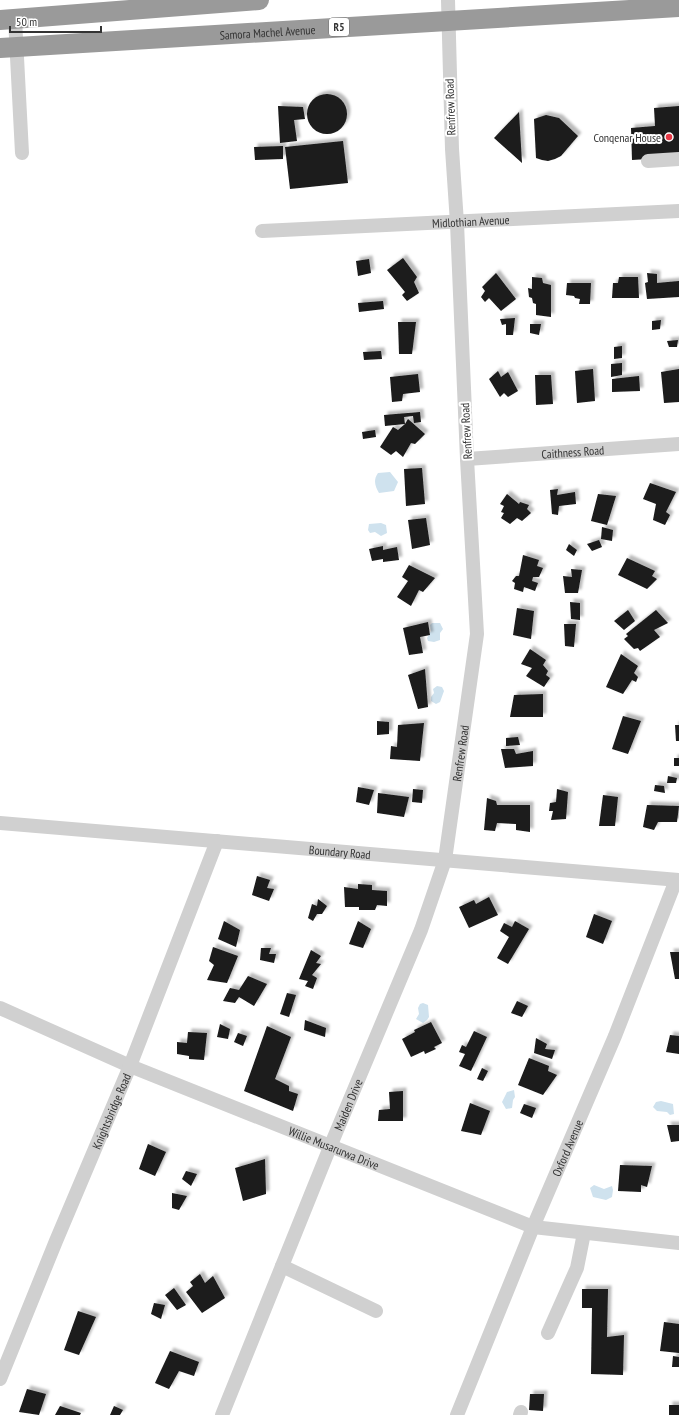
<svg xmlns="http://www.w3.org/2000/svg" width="679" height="1415" font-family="'PT Sans Narrow',sans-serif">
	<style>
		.water { fill: #cfe2ee }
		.building { fill: #1a1a1a; filter: url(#shadow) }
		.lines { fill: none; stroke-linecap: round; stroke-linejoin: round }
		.minor { stroke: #d0d0d0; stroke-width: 14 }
		.highway { stroke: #9a9a9a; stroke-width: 20 }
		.poi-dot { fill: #e63946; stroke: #fff; stroke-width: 1.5 }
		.labels { text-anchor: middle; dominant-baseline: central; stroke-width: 4; stroke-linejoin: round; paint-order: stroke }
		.shield { fill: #fff; stroke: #707070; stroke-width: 1 }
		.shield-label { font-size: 11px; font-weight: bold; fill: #333 }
		.street-label { font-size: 12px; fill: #333; stroke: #fff }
		.poi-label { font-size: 12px; fill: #333; stroke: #fff; text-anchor: end }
	</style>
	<defs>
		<filter id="shadow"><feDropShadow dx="3.5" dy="-3.5" stdDeviation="1" flood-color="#0004"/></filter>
	</defs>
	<rect width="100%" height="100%" fill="#fff"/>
	<!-- water -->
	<path class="water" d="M 390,472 L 398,482 L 394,491 L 379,493 C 375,486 373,480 378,473 Z
		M 381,523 L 386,525 L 387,533 L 381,536 L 375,532 L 370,533 L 368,530 L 369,524 Z
		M 432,623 L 440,623 L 443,629 L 440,633 L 440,640 L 434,642 L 428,641 L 427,638 L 431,631 L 430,625 Z
		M 437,686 L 442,687 L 444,691 L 440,702 L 436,704 L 431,701 L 431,697 L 434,693 L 433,689 Z
		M 423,1003 L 428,1005 L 429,1017 L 427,1020 L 423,1023 L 416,1019 L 419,1014 L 418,1008 L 420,1004 Z
		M 514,1090 L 515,1097 L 513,1100 L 512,1108 L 506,1109 L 502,1102 L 507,1092 Z
		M 661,1101 L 673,1104 L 674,1114 L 670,1115 L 667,1112 L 657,1111 L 653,1107 L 656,1102 Z
		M 594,1185 L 604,1189 L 612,1186 L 613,1190 L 612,1197 L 606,1200 L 593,1197 L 590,1188 Z"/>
	<!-- building -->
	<path class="building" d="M307 114a20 20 0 1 1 40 0a20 20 0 1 1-40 0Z
		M 278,106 L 303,107 L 305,119 L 294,120 L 297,141 L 280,143 Z
		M 679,106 L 679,157 L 632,160 L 631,128 L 655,126 L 654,108 Z
		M 519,112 L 522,163 L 494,138 Z
		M 546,115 L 559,118 L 578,136 L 561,156 L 555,159 L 548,161 L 542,160 L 536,158 L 534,119 Z
		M 343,141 L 348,183 L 290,189 L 285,147 Z
		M 283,146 L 283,159 L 255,160 L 254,147 Z
		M 403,258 L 417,277 L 414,282 L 419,293 L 407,301 L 402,295 L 405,292 L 387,270 Z
		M 369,259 L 371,273 L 358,276 L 356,261 Z
		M 496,273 L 516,299 L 501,311 L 489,298 L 485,302 L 481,297 L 485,291 L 482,287 Z
		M 647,273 L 657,274 L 657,283 L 679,281 L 679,297 L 647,299 L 645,283 L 648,282 Z
		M 532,277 L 542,278 L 543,283 L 551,285 L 551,317 L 536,315 L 536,304 L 533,303 L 532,298 L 529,297 L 528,288 L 532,289 Z
		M 619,277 L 638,277 L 639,298 L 612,298 L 613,283 L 618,283 Z
		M 567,283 L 591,283 L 590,304 L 579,304 L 580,299 L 575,298 L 574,296 L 566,295 Z
		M 383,301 L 384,309 L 359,312 L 358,303 Z
		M 515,318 L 513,335 L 506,335 L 506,324 L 502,325 L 500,319 Z
		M 661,320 L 660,329 L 652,330 L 652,321 Z
		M 398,322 L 416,322 L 412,354 L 399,354 Z
		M 530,324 L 541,324 L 539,335 L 530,333 Z
		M 678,340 L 677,347 L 669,347 L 667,341 Z
		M 622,346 L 622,358 L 614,359 L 614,347 Z
		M 381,351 L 382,359 L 364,360 L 363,352 Z
		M 622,363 L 622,375 L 611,377 L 611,364 Z
		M 593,369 L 595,401 L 577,403 L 575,371 Z
		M 679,369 L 679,402 L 664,403 L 661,372 Z
		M 498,371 L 501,377 L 508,372 L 518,391 L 508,397 L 504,393 L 500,397 L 489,379 Z
		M 418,374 L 420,392 L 403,394 L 402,401 L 392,402 L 390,377 Z
		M 535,375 L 551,375 L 553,404 L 536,405 Z
		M 639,376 L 640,391 L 612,392 L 612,379 Z
		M 420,412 L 421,422 L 414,423 L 413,416 L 404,417 L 405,424 L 385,426 L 384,415 Z
		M 408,419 L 425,434 L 415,444 L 411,443 L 403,457 L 396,451 L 391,455 L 380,447 L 393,427 L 398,430 L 405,424 Z
		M 375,430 L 376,437 L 363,439 L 362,432 Z
		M 422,468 L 425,504 L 406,506 L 404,469 Z
		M 650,483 L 676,492 L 666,512 L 670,515 L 665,525 L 653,520 L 656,504 L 643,499 Z
		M 558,489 L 557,495 L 575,492 L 576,504 L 559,506 L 558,515 L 552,514 L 550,490 Z
		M 507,494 L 519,504 L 520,502 L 529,505 L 527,509 L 531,513 L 522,521 L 517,518 L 510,524 L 501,518 L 504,513 L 501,512 L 504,506 L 500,504 Z
		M 598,494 L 616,496 L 607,525 L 591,521 Z
		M 426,518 L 430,545 L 412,549 L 408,520 Z
		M 602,527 L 613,530 L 612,541 L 601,539 Z
		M 599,540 L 602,547 L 592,551 L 587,544 Z
		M 569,544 L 577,550 L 574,556 L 566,550 Z
		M 383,546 L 383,550 L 397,547 L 399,560 L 383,562 L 383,559 L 372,561 L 369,549 Z
		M 523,555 L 539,560 L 537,566 L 543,568 L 539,577 L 533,577 L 532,581 L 538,583 L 535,591 L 524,587 L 523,592 L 514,589 L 515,583 L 512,581 L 516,576 L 519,576 Z
		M 627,558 L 655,571 L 652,576 L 657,579 L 647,589 L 618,575 Z
		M 409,565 L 435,578 L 423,592 L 419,590 L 411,606 L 397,597 L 408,581 L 402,577 Z
		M 571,569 L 582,570 L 578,593 L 565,593 L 563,576 L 572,577 Z
		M 570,602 L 580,603 L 580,620 L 571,619 Z
		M 517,608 L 534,611 L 531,639 L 513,635 Z
		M 628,610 L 635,621 L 624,630 L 614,621 Z
		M 656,610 L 668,623 L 654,630 L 660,637 L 640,651 L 638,648 L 634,649 L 624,639 L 628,636 L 626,634 Z
		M 428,622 L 430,635 L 420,637 L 423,653 L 409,655 L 403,628 Z
		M 564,624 L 576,624 L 574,647 L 565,646 Z
		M 530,649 L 546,660 L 543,665 L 548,671 L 546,675 L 550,678 L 544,687 L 526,676 L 532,668 L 521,664 Z
		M 621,654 L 638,666 L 634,673 L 638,677 L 636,682 L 632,680 L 623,694 L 606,687 Z
		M 425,669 L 428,707 L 418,709 L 408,675 Z
		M 543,694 L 543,717 L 510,717 L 514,695 Z
		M 623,716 L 641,721 L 628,754 L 612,749 Z
		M 377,721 L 389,722 L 389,734 L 377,735 Z
		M 424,723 L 420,761 L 390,759 L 391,746 L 397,747 L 398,725 Z
		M 675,725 L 679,725 L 679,741 L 676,741 Z
		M 518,737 L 520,745 L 506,746 L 506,738 Z
		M 501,749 L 514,749 L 516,754 L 533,751 L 533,766 L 505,768 Z
		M 674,758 L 679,758 L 679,766 L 674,766 Z
		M 668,776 L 677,778 L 676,783 L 667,783 Z
		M 655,785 L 664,786 L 665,793 L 654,791 Z
		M 358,787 L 374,790 L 369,805 L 356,802 Z
		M 413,789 L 423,790 L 422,803 L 412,802 Z
		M 557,789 L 568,792 L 566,819 L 551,820 L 553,811 L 549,811 L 550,803 L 556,802 Z
		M 378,793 L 409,797 L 404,817 L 377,813 Z
		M 603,795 L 618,797 L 615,826 L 599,826 Z
		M 487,798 L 496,801 L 497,805 L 530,805 L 530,832 L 516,830 L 516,824 L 497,823 L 495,831 L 484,830 Z
		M 647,805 L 679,806 L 677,822 L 658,822 L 654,830 L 643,827 Z
		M 257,876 L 270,880 L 267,888 L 274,889 L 269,901 L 252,895 Z
		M 358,884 L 372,885 L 372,890 L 387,891 L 387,906 L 377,905 L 375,910 L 359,910 L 359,907 L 345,907 L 344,887 L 358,889 Z
		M 489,897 L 498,915 L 469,928 L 459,907 L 474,900 L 476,904 Z
		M 318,899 L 327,906 L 322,914 L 317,914 L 313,921 L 308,918 L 312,904 L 317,906 Z
		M 594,914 L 612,921 L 603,944 L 586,937 Z
		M 224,921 L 240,930 L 236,947 L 218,939 Z
		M 358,921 L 371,929 L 363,948 L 349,944 Z
		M 515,921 L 529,929 L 508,964 L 497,958 L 509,937 L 500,931 L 504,923 L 512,927 Z
		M 213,947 L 238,956 L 227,983 L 207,980 L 214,965 L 209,961 Z
		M 261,948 L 271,948 L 269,954 L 276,954 L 274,963 L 260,960 Z
		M 311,950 L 321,956 L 316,963 L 321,964 L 312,975 L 317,978 L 313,989 L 305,986 L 308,981 L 299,979 Z
		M 670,952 L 679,952 L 679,979 L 675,979 Z
		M 248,976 L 267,984 L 254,1006 L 239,997 L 235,1003 L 223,1001 L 230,988 L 239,990 Z
		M 287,993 L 296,995 L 289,1017 L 280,1014 Z
		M 517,1001 L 528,1006 L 522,1017 L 511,1013 Z
		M 305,1020 L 326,1028 L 325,1037 L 304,1030 Z
		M 431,1022 L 442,1043 L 434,1047 L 436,1049 L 425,1054 L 424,1051 L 411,1057 L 402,1039 L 415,1032 L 414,1030 Z
		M 220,1024 L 230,1029 L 228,1039 L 217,1037 Z
		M 267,1026 L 291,1037 L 275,1079 L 289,1086 L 289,1091 L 298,1094 L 293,1111 L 244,1091 Z
		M 474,1031 L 487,1037 L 471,1071 L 459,1066 L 465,1054 L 459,1052 L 462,1045 L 466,1047 Z
		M 188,1032 L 207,1033 L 204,1060 L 189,1059 L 189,1056 L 177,1054 L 177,1042 L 187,1043 Z
		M 238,1033 L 247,1036 L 243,1046 L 234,1042 Z
		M 670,1035 L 679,1036 L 679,1054 L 666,1052 Z
		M 536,1038 L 547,1044 L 545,1049 L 555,1050 L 552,1059 L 534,1053 Z
		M 529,1058 L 549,1066 L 548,1071 L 557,1075 L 543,1095 L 518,1085 Z
		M 482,1068 L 488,1071 L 483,1081 L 477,1079 Z
		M 403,1091 L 403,1121 L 378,1121 L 379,1110 L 390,1109 L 389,1092 Z
		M 470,1103 L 490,1111 L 481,1135 L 461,1131 Z
		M 524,1104 L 536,1108 L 532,1118 L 520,1113 Z
		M 667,1125 L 679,1125 L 679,1141 L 671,1142 Z
		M 148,1144 L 166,1152 L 155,1176 L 139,1169 Z
		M 265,1159 L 266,1194 L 243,1201 L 235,1168 Z
		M 620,1165 L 652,1166 L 647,1187 L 641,1185 L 641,1192 L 618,1191 Z
		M 186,1171 L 197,1174 L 191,1186 L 182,1179 Z
		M 172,1193 L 187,1196 L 179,1210 L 172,1208 Z
		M 200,1274 L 205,1283 L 213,1276 L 225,1298 L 202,1313 L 186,1292 L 193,1286 L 190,1282 Z
		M 174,1288 L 186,1305 L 177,1310 L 165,1295 Z
		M 582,1289 L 608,1289 L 607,1337 L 624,1335 L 623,1375 L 591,1374 L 592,1308 L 582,1308 Z
		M 154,1303 L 165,1305 L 161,1319 L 151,1314 Z
		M 78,1311 L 96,1317 L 79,1355 L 64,1350 Z
		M 664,1322 L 679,1324 L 679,1353 L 660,1351 Z
		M 170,1351 L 199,1362 L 194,1376 L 179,1371 L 169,1389 L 155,1383 Z
		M 673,1356 L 679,1357 L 679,1367 L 672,1367 Z
		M 27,1389 L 46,1394 L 39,1415 L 19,1412 Z
		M 530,1394 L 544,1394 L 543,1411 L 529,1410 Z
		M 669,1405 L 679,1405 L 679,1415 L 669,1415 Z
		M 60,1406 L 81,1413 L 80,1415 L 55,1415 Z
		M 114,1406 L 123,1410 L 120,1415 L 110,1415 Z"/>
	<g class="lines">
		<!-- minor -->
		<g class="minor">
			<path d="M 15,19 L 22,153"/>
			<path d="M 648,161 L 679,159"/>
			<path id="s1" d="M 262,231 L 679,211"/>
			<path id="s2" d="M 467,459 L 679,444"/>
			<path id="s3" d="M 0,823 L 679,880"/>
			<path id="s4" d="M 0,1008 L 130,1066 L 533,1227 L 679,1243"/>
			<path d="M 282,1266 L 376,1311"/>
			<path d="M 548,1333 L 577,1268 L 584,1233"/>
			<path id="s5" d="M 0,1379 L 56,1241 L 130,1066 L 217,841"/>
			<path id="s6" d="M 222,1415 L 330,1147 L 421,930 L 445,860 L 477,634 L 467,459 L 457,223 L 452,149 L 448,0"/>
			<path id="s7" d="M 457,1415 L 533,1227 L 615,1036 L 676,880"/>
			<path d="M 520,1415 L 521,1412"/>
		</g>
		<!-- highway -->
		<g class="highway">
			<path d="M 0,20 L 259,0"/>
			<path id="s8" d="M 0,48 L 679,7"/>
		</g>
	</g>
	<!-- markers -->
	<circle class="poi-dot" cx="669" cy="137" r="4"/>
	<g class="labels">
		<!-- shield labels -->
		<rect class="shield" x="329" y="18" width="20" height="18" rx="3"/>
		<g class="shield-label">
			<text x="339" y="27">R5</text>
		</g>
		<!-- street labels -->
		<g class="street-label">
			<text stroke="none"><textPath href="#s8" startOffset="268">Samora Machel Avenue</textPath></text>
			<text transform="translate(450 107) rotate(-92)">Renfrew Road</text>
			<text stroke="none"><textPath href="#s1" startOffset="209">Midlothian Avenue</textPath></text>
			<text transform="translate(466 431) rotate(-93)">Renfrew Road</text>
			<text stroke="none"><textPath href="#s2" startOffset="106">Caithness Road</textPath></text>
			<text stroke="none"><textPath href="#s6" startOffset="706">Renfrew Road</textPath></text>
			<text stroke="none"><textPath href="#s3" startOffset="341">Boundary Road</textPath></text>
			<text stroke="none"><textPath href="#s6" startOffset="335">Maiden Drive</textPath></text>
			<text stroke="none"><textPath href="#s5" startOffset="290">Knightsbridge Road</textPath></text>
			<text stroke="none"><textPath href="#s4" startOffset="362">Willie Musarurwa Drive</textPath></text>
			<text stroke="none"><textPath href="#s7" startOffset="289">Oxford Avenue</textPath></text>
		</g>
		<!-- poi labels -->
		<g class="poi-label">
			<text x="661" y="137">Conqenar House</text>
		</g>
	</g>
	<!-- scale -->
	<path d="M10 26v6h91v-6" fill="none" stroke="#333333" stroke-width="2"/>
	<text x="16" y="26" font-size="12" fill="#333333" stroke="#ffffff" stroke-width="3" paint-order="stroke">50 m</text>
</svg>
